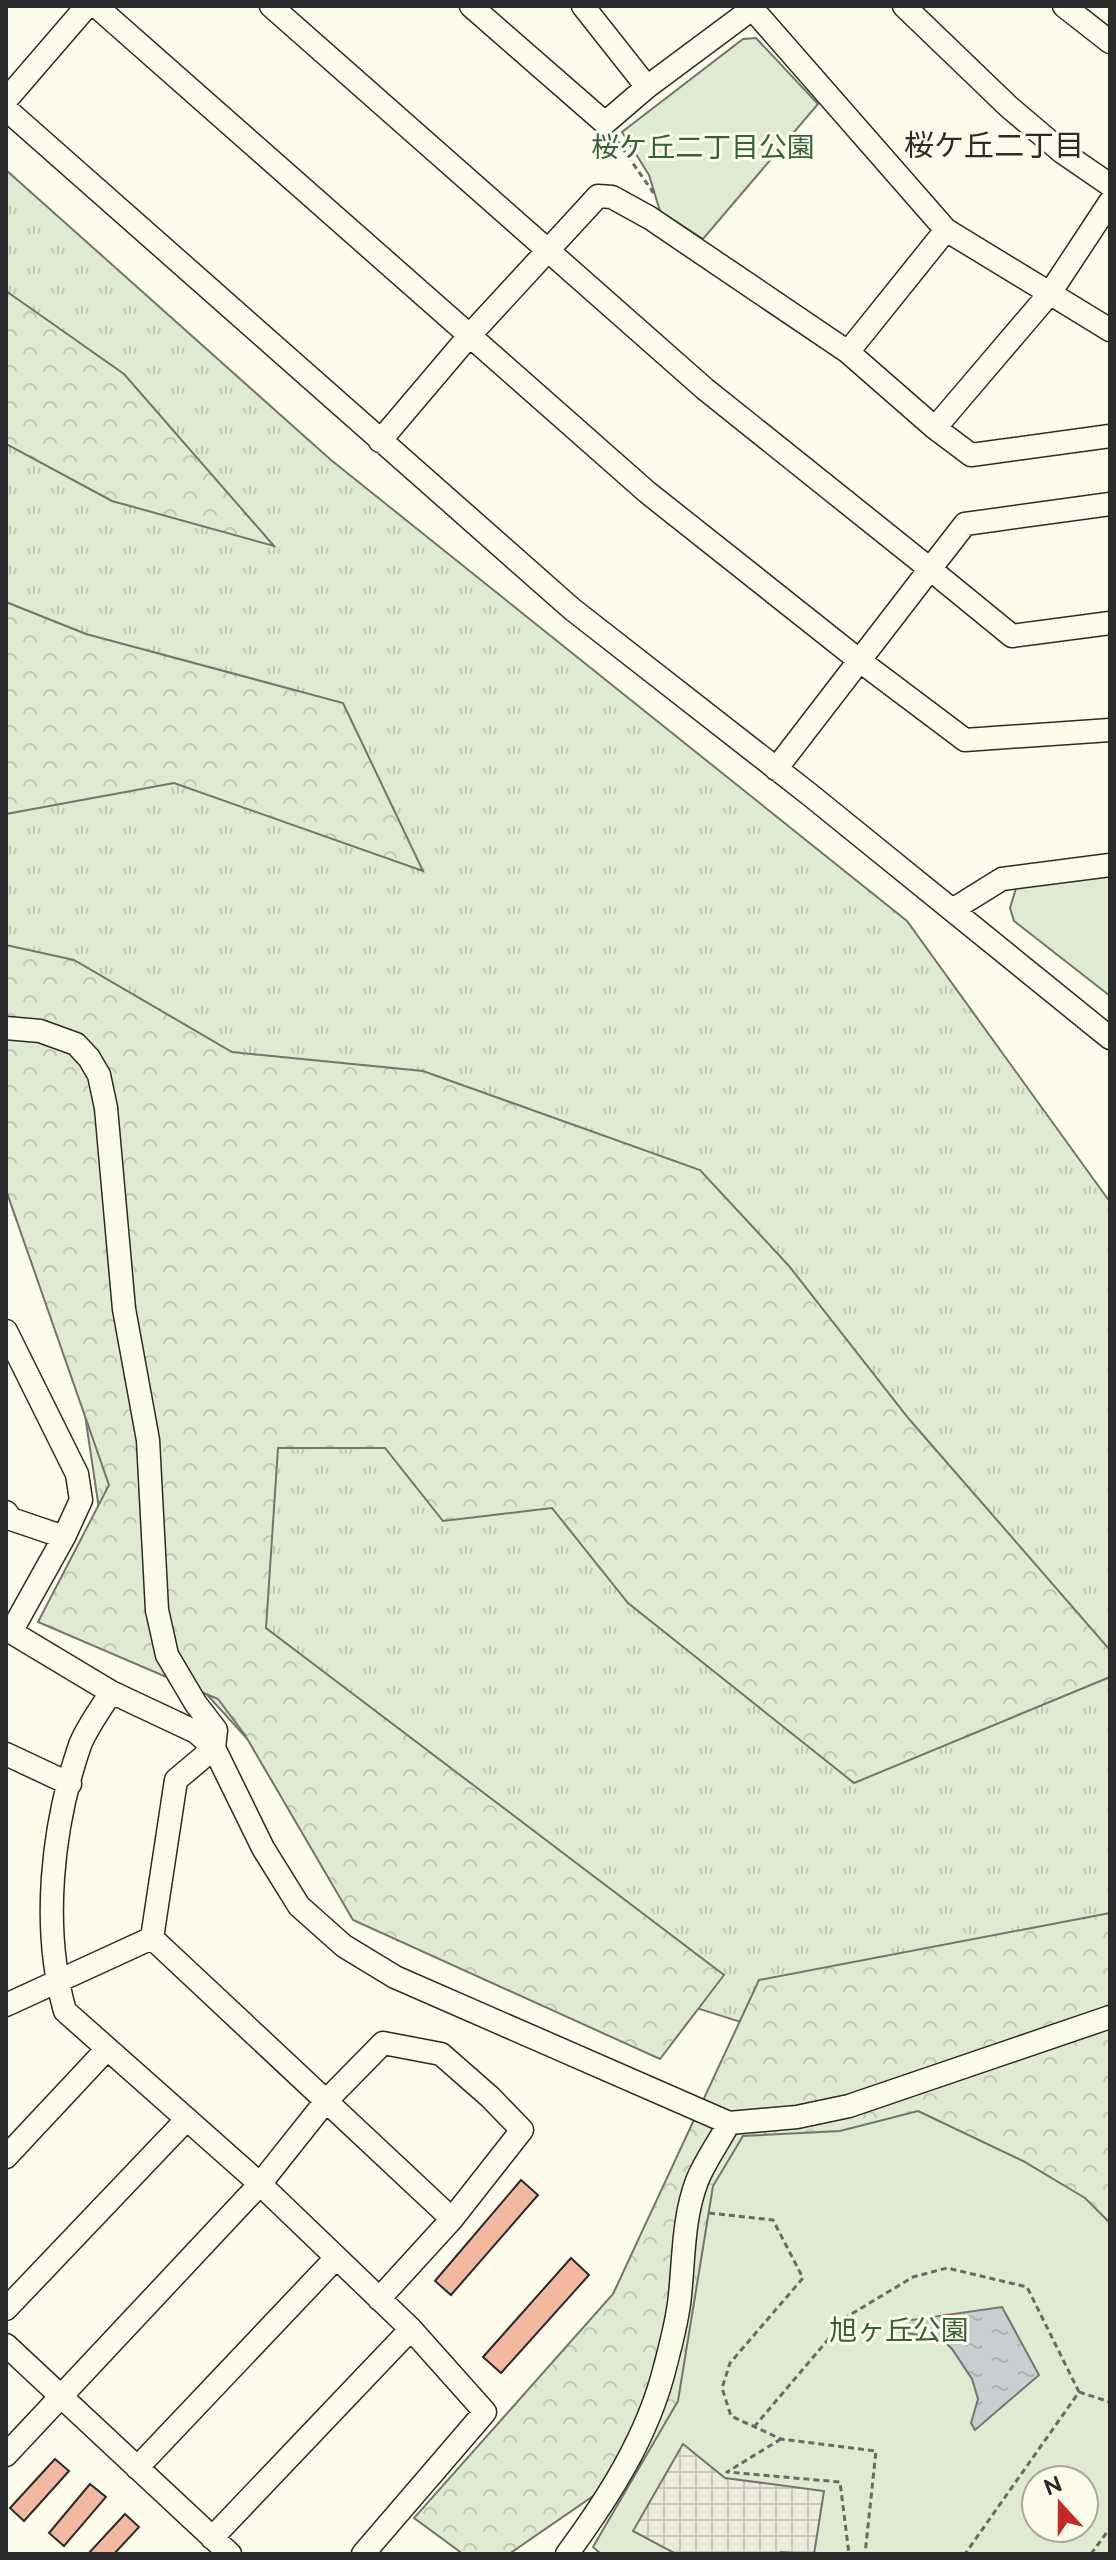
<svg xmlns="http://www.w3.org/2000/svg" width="1116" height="2560" font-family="Raleway,'Noto Sans JP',sans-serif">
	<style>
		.grass { fill: url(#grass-tufts); stroke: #74746e; stroke-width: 2 }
		.forest { fill: url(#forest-crowns); stroke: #74746e; stroke-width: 2; fill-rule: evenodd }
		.park { fill: #deebd1; stroke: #74746e; stroke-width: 2; fill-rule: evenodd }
		.plaza { fill: url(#plaza-grid); stroke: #74746e; stroke-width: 2 }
		.water { fill: url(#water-ripples); stroke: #74746e; stroke-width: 2 }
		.building { fill: #f2b8a0; stroke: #2b2b2b; stroke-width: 2 }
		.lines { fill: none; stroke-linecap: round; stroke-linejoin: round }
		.minor-casing { stroke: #2b2b2b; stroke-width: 25 }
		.path { stroke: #6a6964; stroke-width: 3; stroke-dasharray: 6 4; stroke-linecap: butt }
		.minor { stroke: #fdfbea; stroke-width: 22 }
		.labels { text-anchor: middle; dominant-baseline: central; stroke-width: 6; stroke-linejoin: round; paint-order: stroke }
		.park-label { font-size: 28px; fill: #34623c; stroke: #fdfbea }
		.neighbourhood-label { font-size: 30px; fill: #2b2b2b; stroke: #fdfbea }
	</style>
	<defs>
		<pattern id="grass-tufts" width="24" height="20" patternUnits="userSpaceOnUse" patternTransform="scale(2)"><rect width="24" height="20" fill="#deebd1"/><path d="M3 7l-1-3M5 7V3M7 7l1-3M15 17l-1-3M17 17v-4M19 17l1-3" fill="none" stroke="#bfcab4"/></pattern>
		<pattern id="forest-crowns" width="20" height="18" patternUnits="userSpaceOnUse" patternTransform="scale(2)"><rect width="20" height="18" fill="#deebd1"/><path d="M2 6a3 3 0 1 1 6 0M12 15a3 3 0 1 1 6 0" fill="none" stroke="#bfcab4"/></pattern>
		<pattern id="plaza-grid" width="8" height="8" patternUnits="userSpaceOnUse" patternTransform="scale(2)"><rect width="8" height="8" fill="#eceadb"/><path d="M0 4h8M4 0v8" fill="none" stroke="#cbc9bc"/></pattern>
		<pattern id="water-ripples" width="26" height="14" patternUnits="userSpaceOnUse" patternTransform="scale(2)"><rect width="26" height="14" fill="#c7d0d0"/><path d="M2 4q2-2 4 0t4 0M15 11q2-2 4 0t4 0" fill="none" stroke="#abb3b3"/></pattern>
	</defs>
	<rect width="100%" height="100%" fill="#fdfbea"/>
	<!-- grass -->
	<path class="grass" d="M 6,170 L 331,460 L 907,921 L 1110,1202 L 1110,1963 L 798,2040 L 410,1918 L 111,1589 L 50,1181 L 6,1141 Z"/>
	<!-- forest -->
	<path class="forest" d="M 6,291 L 124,374 L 274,546 L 112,501 L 6,444 Z
		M 6,602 L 86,634 L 343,703 L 423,871 L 174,783 L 6,814 Z
		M 6,945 L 74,960 L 232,1052 L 423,1071 L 700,1170 L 789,1266 L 909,1419 L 1110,1650 L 1110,1677 L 854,1783 L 628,1603 L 552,1508 L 443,1521 L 385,1448 L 278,1448 L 266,1628 L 724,1975 L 660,2059 L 353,1920 L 245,1735 L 218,1699 L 38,1622 L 109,1485 L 6,1190 Z
		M 1110,1913 L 1110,2502 L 1066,2554 L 724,2406 L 509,2554 L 463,2554 L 414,2518 L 613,2294 L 759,1980 ZM 1036,2480 L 1084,2480 L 1084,2528 L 1036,2528 Z"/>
	<!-- park -->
	<path class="park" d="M 756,38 L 818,104 L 703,239 L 660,211 L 649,175 L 622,132 L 743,39 Z
		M 1110,872 L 1110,996 L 1014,921 L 1010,908 L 1017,885 Z
		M 918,2111 L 1023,2161 L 1085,2198 L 1110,2223 L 1110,2554 L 601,2554 L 593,2547 L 678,2401 L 713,2186 L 743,2136 L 840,2131 ZM 1036,2480 L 1084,2480 L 1084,2528 L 1036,2528 Z"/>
	<!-- plaza -->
	<path class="plaza" d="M 683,2444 L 725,2478 L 824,2491 L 814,2554 L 781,2552 L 778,2554 L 676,2554 L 633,2531 Z"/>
	<!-- water -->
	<path class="water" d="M 1002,2307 L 1039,2375 L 975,2430 L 971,2423 L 978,2399 L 972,2379 L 952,2349 L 942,2339 L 900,2332 L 897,2322 Z"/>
	<!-- building -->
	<path class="building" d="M 521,2180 L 538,2195 L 451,2295 L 435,2281 Z
		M 571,2258 L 589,2275 L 501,2373 L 483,2357 Z
		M 55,2459 L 69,2471 L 24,2521 L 10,2508 Z
		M 90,2484 L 106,2497 L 64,2546 L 49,2533 Z
		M 125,2514 L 139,2527 L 114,2554 L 88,2554 Z"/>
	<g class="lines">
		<!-- minor casing -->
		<g class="minor-casing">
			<path id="minor" d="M 96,6 L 647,492 L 860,661 L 965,740 L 1110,730
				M 271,6 L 705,389 L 930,569 L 965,524 L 1110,504
				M 471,6 L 605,123 L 647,87 L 756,6
				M 583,6 L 647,87
				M 750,6 L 946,230 L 1110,330
				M 904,6 L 1009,107 L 1062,152 L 1110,185
				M 1064,6 L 1110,42
				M 6,100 L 87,6
				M 6,109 L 572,609 L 809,794 L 1110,1038
				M 848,352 L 946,230
				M 935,428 L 1050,293 L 1110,202
				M 380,441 L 469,336 L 598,196 L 612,197 L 650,218 L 848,352 L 935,428 L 971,455 L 1110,436
				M 776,769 L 930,569 L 1012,636 L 1110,623
				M 952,910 L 1002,879 L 1110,865
				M 6,1028 L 40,1031 L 76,1044 L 89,1058 L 99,1075 L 106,1108 L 124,1309 L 148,1440 L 157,1610 L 167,1655 L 196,1704 L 216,1730 L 214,1748 L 176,1780 L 152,1938 L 452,2219
				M 6,1331 L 77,1474 L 81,1500 L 64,1537 L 11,1632
				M 6,1512 L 11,1519 L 64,1537
				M 6,1629 L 111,1692 L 196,1732 L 214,1748 L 263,1848 L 299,1906 L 344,1946 L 395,1977 L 729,2123 L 797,2117 L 849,2106 L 1110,2017
				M 111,1692 C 101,1709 87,1727 80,1745 C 52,1826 41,1928 65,2011 L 260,2184 L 411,2329 L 485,2412 L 363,2554
				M 6,1754 L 70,1784
				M 6,2005 L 152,1938
				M 6,2157 L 107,2049
				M 6,2309 L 187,2119
				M 6,2345 L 230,2554
				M 6,2455 L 260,2184 L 326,2101 L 383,2043 L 441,2054 L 490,2097 L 522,2130 L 452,2219 L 379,2299
				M 137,2468 L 336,2258
				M 212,2538 L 411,2329
				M 567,2554 C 609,2497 648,2436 665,2367 C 671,2344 678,2319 680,2295 C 684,2257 683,2218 697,2181 C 705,2161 719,2142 729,2123"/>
		</g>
		<!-- path -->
		<path class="path" d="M 616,139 L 655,195
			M 709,2213 L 773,2220 L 803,2278 L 730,2363 L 722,2388 L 731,2416 L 781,2439 L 876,2451 L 865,2554
			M 1079,2392 L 1110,2402
			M 754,2427 L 848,2316 L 913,2277 L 947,2268 L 1027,2287 L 1079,2392 L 965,2554
			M 781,2439 L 727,2472 L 840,2482 L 849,2554
			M 1091,2554 L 1110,2528"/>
		<!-- minor -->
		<use href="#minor" class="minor"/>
	</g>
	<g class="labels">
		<!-- park labels -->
		<g class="park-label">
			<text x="703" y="147">桜ケ丘二丁目公園</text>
			<text x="899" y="2330">旭ヶ丘公園</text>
		</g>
		<!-- neighbourhood labels -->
		<g class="neighbourhood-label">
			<text x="994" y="145">桜ケ丘二丁目</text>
		</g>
	</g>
	<!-- border -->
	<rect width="1116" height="2560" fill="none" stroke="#2b2b2b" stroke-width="16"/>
	<!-- north arrow -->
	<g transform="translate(1060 2504) rotate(339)"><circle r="38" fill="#fdfbea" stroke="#a9a89e" stroke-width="2"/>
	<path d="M0-6L14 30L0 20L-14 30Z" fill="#c62828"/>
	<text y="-12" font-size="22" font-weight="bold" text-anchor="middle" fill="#2b2b2b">N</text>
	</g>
</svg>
